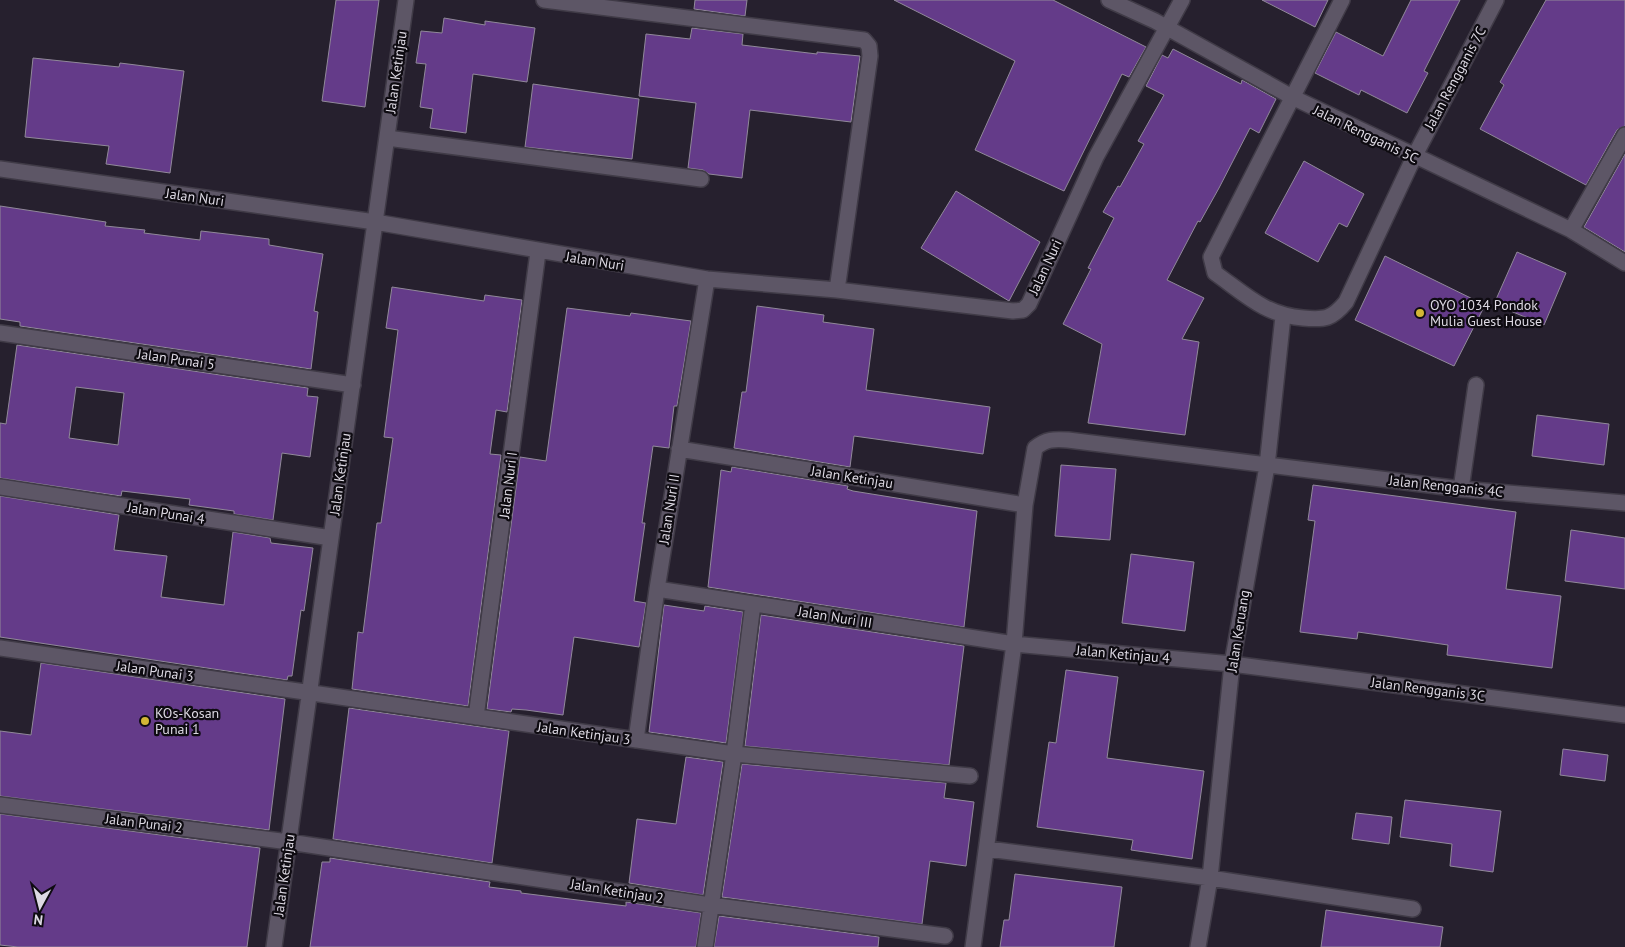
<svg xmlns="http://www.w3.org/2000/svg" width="1625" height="947" font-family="'PT Sans',sans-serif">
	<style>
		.building { fill: #643b89; stroke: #91899a; fill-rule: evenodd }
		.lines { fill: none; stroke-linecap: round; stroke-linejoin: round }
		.minor-casing { stroke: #403b47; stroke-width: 18 }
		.minor { stroke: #5d5666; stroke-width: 15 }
		.poi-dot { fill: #d3b635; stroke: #0e0b11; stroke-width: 2 }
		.labels { text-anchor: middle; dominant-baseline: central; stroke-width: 4.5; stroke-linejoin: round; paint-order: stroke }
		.street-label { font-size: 14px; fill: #ddd9e3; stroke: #0e0b11 }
		.poi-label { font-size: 14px; fill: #ddd9e3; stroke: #0e0b11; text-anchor: start }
	</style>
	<rect width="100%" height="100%" fill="#26202e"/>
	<!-- building -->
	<path class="building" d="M 336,0 L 379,0 L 365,107 L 322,101 Z
		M 695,0 L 747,0 L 745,16 L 694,9 Z
		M 894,0 L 1053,0 L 1146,47 L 1129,77 L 1122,74 L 1064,191 L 975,150 L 1015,61 Z
		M 1262,0 L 1328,0 L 1315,27 Z
		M 1411,0 L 1460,0 L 1424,71 L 1428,73 L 1407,113 L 1361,90 L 1359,95 L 1315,73 L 1336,32 L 1383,56 Z
		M 1546,0 L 1625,0 L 1625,126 L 1617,130 L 1586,185 L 1480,129 L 1504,85 L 1500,82 Z
		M 444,18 L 485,25 L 485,21 L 535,28 L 527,82 L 473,74 L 466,133 L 430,128 L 433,109 L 420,107 L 426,64 L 416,63 L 421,31 L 442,33 Z
		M 692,28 L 743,34 L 742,45 L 817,54 L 817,52 L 860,56 L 851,122 L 750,110 L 742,178 L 709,174 L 703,170 L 688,168 L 696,103 L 639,96 L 646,34 L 690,39 Z
		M 1173,49 L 1241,84 L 1242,80 L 1276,99 L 1259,133 L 1250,128 L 1219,188 L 1200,222 L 1198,221 L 1167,280 L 1204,298 L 1182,339 L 1199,342 L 1185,435 L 1088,423 L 1102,344 L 1063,324 L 1091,269 L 1088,268 L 1114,218 L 1103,212 L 1118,186 L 1120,187 L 1144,144 L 1138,141 L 1164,95 L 1146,86 L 1162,55 L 1168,58 Z
		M 33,58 L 119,67 L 120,63 L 184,71 L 170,173 L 106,164 L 109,146 L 25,137 Z
		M 533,84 L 639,99 L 632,159 L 525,147 Z
		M 1625,154 L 1625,252 L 1584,227 Z
		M 1304,161 L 1364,194 L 1347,227 L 1339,223 L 1318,262 L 1265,233 Z
		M 956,191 L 1040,242 L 1009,301 L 921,248 Z
		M 0,206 L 106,222 L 105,226 L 145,230 L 144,233 L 200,240 L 201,231 L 269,239 L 269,245 L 323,254 L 314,311 L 318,312 L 311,369 L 20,326 L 20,322 L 0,319 Z
		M 1517,252 L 1566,273 L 1544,325 L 1494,304 Z
		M 1385,256 L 1485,305 L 1454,366 L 1355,320 Z
		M 392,287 L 484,301 L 485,295 L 522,300 L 507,412 L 496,410 L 490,454 L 501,455 L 468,706 L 352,689 L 358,632 L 363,633 L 377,523 L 381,523 L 393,438 L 384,437 L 398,330 L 386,328 Z
		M 757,306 L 824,315 L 823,322 L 874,329 L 866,390 L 990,407 L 983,454 L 854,436 L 850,467 L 734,448 L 742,392 L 746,392 Z
		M 567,308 L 630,316 L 631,313 L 691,321 L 677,406 L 674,406 L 669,448 L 653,446 L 642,523 L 645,523 L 634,601 L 646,603 L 639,647 L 574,637 L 563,715 L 526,710 L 512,709 L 511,712 L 487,709 L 520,457 L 546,461 Z
		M 17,345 L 308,388 L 307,396 L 318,397 L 310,457 L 282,453 L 273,520 L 234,514 L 234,511 L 189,505 L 190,499 L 122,491 L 121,496 L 0,478 L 0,423 L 6,424 ZM 76,387 L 124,393 L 118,445 L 69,438 Z
		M 1537,415 L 1609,424 L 1604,465 L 1532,456 Z
		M 1061,465 L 1116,469 L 1110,540 L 1055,536 Z
		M 732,467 L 848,486 L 847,489 L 853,491 L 977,511 L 964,627 L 708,587 L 721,470 L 731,472 Z
		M 1313,485 L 1516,512 L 1506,589 L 1561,596 L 1552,668 L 1447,655 L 1448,645 L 1358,632 L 1357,639 L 1300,632 L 1315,521 L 1308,520 Z
		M 0,496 L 119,515 L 114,550 L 167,556 L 161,597 L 224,605 L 233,532 L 270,538 L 271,543 L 313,548 L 304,611 L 301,610 L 292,676 L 288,676 L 287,680 L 0,637 Z
		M 1571,530 L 1625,538 L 1625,589 L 1565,581 Z
		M 1131,554 L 1194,562 L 1185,631 L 1122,623 Z
		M 664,605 L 704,611 L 705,606 L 743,612 L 726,743 L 649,732 Z
		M 761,615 L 964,646 L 949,765 L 745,746 Z
		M 41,663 L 285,699 L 269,830 L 0,796 L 0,731 L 31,735 Z
		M 1066,670 L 1118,677 L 1107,758 L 1204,771 L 1192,859 L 1131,850 L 1133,840 L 1037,827 L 1049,742 L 1056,743 Z
		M 349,708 L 509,731 L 492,863 L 333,839 Z
		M 1563,749 L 1608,755 L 1605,781 L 1560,775 Z
		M 686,757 L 723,762 L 703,895 L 629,883 L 637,819 L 676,824 Z
		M 742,764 L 946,783 L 944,798 L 974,802 L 966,866 L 930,861 L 922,924 L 722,897 Z
		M 1405,800 L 1501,811 L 1493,872 L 1450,866 L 1452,844 L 1400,837 Z
		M 1356,813 L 1392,817 L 1389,844 L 1352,839 Z
		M 0,814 L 260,848 L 247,947 L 18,947 L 0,945 Z
		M 330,858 L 490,882 L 489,887 L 521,891 L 521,893 L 626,906 L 626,902 L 701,913 L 696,947 L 310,947 L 322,862 L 330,862 Z
		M 1015,874 L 1122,887 L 1114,947 L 1000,947 L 1004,920 L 1009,920 Z
		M 1326,910 L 1443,927 L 1440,947 L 1321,947 Z
		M 719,916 L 879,937 L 878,947 L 714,947 Z"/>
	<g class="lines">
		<!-- minor casing -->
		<g class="minor-casing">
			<path id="minor" d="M 544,0 L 864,40 L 869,46 L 870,56 L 837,290
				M 1109,0 L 1155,21 L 1292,97 L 1571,230 L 1625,263
				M 1342,0 L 1211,257 L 1215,273 C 1246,295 1265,315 1303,318 C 1325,320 1332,319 1346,302 L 1414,157 L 1496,0
				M 387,138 L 701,179
				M 0,169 L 375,222 L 707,279 L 837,290 L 1013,311 L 1023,310 L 1029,304 L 1096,157 L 1182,0
				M 1571,230 L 1625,135
				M 0,333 L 353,385
				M 679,449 L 1025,505
				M 0,487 L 331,538
				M 1461,489 L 1476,385
				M 657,589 L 1014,644 L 1232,664 L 1625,715
				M 0,648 L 734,754 L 970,776
				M 476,717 L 538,252
				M 636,740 L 657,589 L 707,279
				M 0,805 L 289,842 L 710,905 L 945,936
				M 988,849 L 1210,878 L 1413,909
				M 274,947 L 406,0
				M 705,947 L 734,754 L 753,604
				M 973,947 L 1014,644 L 1025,505 L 1035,448 C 1046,439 1054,439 1068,440 L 1461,489 L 1625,503
				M 1198,947 L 1210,878 L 1232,664 L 1267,466 L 1283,316"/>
		</g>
		<!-- minor -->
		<use href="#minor" class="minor"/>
	</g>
	<!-- markers -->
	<g class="poi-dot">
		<circle cx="1420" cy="313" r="5"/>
		<circle cx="145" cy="721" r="5"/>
	</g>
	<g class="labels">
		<!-- street labels -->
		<g class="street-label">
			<text transform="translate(396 72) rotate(-82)">Jalan Ketinjau</text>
			<text transform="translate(1455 78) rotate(-62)">Jalan Rengganis 7C</text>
			<text transform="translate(1366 134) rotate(26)">Jalan Rengganis 5C</text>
			<text transform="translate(195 197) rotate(8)">Jalan Nuri</text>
			<text transform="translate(595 261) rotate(9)">Jalan Nuri</text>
			<text transform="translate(1045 267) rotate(-65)">Jalan Nuri</text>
			<text transform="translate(176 359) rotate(8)">Jalan Punai 5</text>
			<text transform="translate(340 474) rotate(-82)">Jalan Ketinjau</text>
			<text transform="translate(852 477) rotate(9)">Jalan Ketinjau</text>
			<text transform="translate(508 485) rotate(-83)">Jalan Nuri I</text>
			<text transform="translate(1446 486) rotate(6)">Jalan Rengganis 4C</text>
			<text transform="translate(669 509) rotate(-81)">Jalan Nuri II</text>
			<text transform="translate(166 513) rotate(9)">Jalan Punai 4</text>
			<text transform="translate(835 617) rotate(9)">Jalan Nuri III</text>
			<text transform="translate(1238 631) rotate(-81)">Jalan Keruang</text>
			<text transform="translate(1123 654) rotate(5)">Jalan Ketinjau 4</text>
			<text transform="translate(155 671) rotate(8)">Jalan Punai 3</text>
			<text transform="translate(1428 689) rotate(7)">Jalan Rengganis 3C</text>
			<text transform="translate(584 733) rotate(8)">Jalan Ketinjau 3</text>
			<text transform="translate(144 823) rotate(7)">Jalan Punai 2</text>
			<text transform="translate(284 875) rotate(-82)">Jalan Ketinjau</text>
			<text transform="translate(617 891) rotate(9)">Jalan Ketinjau 2</text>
		</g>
		<!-- poi labels -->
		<g class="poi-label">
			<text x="1430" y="305">OYO 1034 Pondok<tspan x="1430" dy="16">Mulia Guest House</tspan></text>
			<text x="155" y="713">KOs-Kosan<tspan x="155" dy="16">Punai 1</tspan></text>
		</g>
	</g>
	<!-- north arrow -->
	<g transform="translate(40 907) rotate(187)" stroke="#0e0b11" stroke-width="4" paint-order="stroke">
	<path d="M0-4L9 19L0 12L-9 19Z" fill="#ddd9e3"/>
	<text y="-8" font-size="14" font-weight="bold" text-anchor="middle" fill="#ddd9e3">N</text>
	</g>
</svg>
